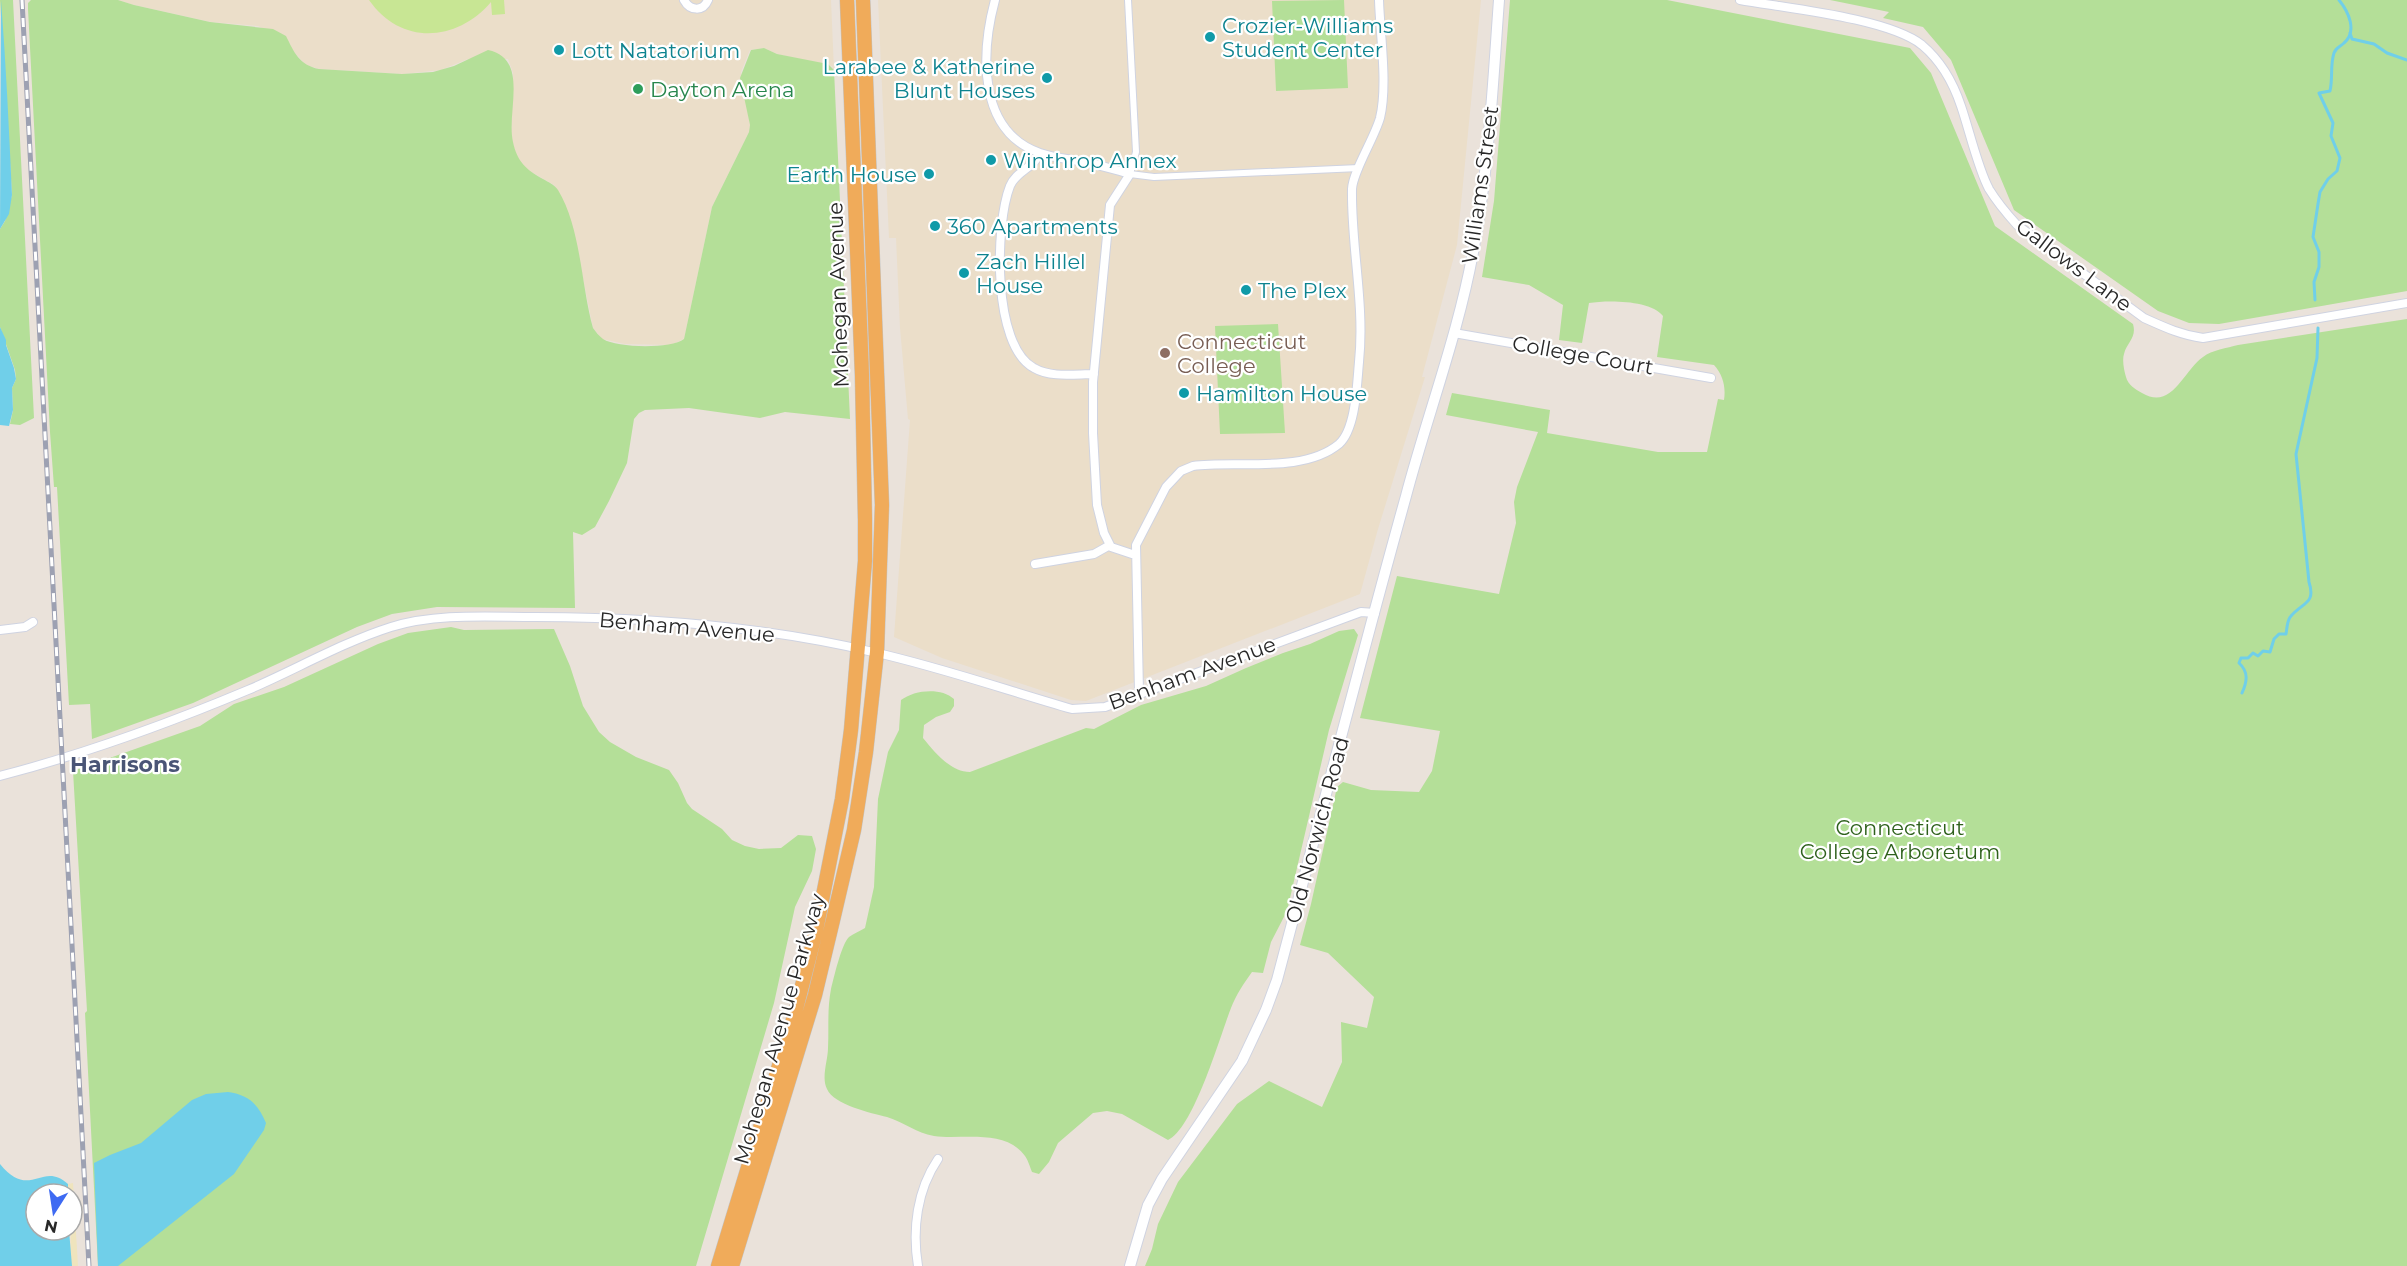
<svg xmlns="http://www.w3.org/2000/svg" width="2407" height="1266" font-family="Montserrat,sans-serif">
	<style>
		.education { fill: #ebdec9 }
		.green { fill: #b4df98 }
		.sand { fill: #efe4bd }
		.pitch { fill: #c8e694 }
		.water { fill: #70cfe9 }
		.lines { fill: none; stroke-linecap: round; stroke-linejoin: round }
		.stream { stroke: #70cfe9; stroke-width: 3 }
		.pedestrian-casing { stroke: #cfd3e1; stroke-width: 8 }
		.minor-casing { stroke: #cfd3e1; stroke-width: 10 }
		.tertiary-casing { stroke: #cfd3e1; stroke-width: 12 }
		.trunk-casing { stroke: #c3c3c3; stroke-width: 15 }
		.pedestrian { stroke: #fff; stroke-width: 6 }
		.minor { stroke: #fff; stroke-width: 8 }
		.tertiary { stroke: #fff; stroke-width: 10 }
		.trunk { stroke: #f0ab5a; stroke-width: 14 }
		.rail-casing { stroke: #9da1b2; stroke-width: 5 }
		.rail { stroke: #fff; stroke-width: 3; stroke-dasharray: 9; stroke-linecap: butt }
		.culture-dot { fill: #0f9aa8; stroke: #fff; stroke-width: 2 }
		.leisure-dot { fill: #2e9e5b; stroke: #fff; stroke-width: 2 }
		.education-dot { fill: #8d6e63; stroke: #fff; stroke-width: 2 }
		.labels { text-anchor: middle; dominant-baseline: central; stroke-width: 4.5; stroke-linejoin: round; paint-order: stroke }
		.culture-label { font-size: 21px; fill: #0d838f; stroke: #fff; text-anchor: start }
		.leisure-label { font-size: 21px; fill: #27864d; stroke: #fff; text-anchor: start }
		.street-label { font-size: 21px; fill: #282828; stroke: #fff }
		.education-label { font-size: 21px; fill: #785e54; stroke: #fff; text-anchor: start }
		.park-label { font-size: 21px; fill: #2e611c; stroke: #fff }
		.neighbourhood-label { font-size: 22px; font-weight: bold; fill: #4a5576; stroke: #fff }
	</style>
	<rect width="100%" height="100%" fill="#eae2da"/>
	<!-- education -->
	<path class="education" d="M 118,0 L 831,0 L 834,70 L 832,66 L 777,54 L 764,48 L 750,50 L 741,72 L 750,125 L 749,132 L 712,207 L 684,339 L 671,345 L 625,344 L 602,339 L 593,328 L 574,234 L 564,203 L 554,185 L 526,169 L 516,157 L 511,134 L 513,73 L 508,59 L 468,59 L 441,70 L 403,74 L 319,69 L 306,65 L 292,50 L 289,42 L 258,26 L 211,22 L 134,5 Z
		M 878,0 L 1481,0 L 1457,245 L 1422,377 L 1425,377 L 1378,529 L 1360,594 L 1086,701 L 1071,700 L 942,658 L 894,637 L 910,420 L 908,419 L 900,328 L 896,238 L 889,238 Z"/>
	<!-- green -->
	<path class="green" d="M 0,0 L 13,0 L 34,418 L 20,425 L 10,424 L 13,410 L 12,388 L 16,379 L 15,370 L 0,327 L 0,229 L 5,221 L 12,195 Z
		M 31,0 L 118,0 L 134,5 L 210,22 L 273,29 L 286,36 C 294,52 299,65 319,69 L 402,74 L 433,72 L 454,66 L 488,50 C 530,59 506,112 513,142 C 517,161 526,170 543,179 C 548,182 554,184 558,190 C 581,228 581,285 593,328 C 596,332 599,336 603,339 C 617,348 671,349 684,339 L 712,207 L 749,132 L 750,125 L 740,78 L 751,50 L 764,48 L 777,54 L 828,64 L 834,70 L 850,419 L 785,412 L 760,418 L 689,408 L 645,410 L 639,413 L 634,419 L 627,463 L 609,501 L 595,527 L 582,535 L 573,532 L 575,608 L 437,607 L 392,614 L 357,627 L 193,703 L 92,739 L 90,704 L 69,705 L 57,487 L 54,487 L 50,432 L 28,9 L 28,3 Z
		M 1344,0 L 1348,88 L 1276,91 L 1272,1 Z
		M 1510,0 L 1667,0 L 1910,48 L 1931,73 L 1995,226 L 2133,324 C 2137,338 2127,342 2124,354 C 2122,360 2124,370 2126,377 C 2128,385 2135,389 2142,393 C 2172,411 2183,371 2203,357 C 2212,350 2227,348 2238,345 L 2407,319 L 2407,1266 L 1145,1266 L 1152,1249 L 1158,1224 L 1178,1182 L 1237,1104 L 1269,1081 L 1322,1107 L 1342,1062 L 1341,1022 L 1367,1028 L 1374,997 L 1328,953 L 1300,945 L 1311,904 L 1337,787 L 1343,782 L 1371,790 L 1419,792 L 1432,771 L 1440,731 L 1360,718 L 1397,576 L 1499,594 L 1516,523 L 1514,502 L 1517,487 L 1538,432 L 1446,415 L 1452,393 L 1550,410 L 1547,433 L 1658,452 L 1707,452 L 1718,399 L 1724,400 C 1726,387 1723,375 1714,365 L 1657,357 L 1663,316 C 1651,300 1608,300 1589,303 L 1582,343 L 1559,340 L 1563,305 L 1529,285 L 1482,277 L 1494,201 Z
		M 1830,0 L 2407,0 L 2407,291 L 2219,324 L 2189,323 L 2158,311 L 2014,210 L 1951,60 L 1923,27 L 1883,18 L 1889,12 Z
		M 1278,324 L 1285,433 L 1220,434 L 1215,326 Z
		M 451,627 L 464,630 L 554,629 L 570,666 L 583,706 L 599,732 L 610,742 L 636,757 L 669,770 L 678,783 L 687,803 L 692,809 L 722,829 L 732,840 L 745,846 L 759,849 L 781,848 L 798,835 L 812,836 L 816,849 L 812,871 L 795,907 L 774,1003 L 696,1266 L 98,1266 L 85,1013 L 87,1011 L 73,771 L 200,726 L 234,704 L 284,687 L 378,644 L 408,633 Z
		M 1354,629 L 1358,635 L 1329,730 L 1287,911 L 1271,942 L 1263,973 L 1252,972 C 1244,983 1236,995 1231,1008 C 1220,1036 1194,1128 1168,1140 L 1122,1114 L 1107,1111 L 1093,1113 L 1058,1143 L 1049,1162 L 1039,1174 L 1032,1172 C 1030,1167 1028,1160 1025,1156 C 1005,1128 962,1140 934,1136 C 916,1133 904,1122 887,1117 C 871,1113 834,1105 827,1089 C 821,1078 828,1060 828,1048 C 829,1028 827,1010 831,989 C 834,978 841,945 849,937 C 853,934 860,931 865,928 L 874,887 L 878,799 L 888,752 L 899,730 L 901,700 C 914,690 941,687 954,699 L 954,706 L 950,712 L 936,717 L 924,725 L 923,738 C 935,753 951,772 970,772 L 1086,728 L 1094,729 L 1141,705 L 1206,686 L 1246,668 L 1283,653 L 1310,644 L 1339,631 Z"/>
	<!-- sand -->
	<path class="sand" d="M 73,1183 L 78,1266 L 72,1266 L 70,1259 L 72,1194 L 68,1194 L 68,1184 Z"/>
	<!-- pitch -->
	<path class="pitch" d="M 369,0 L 504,0 L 505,14 L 492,15 L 491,2 C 457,42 401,46 369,0 Z"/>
	<!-- water -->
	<path class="water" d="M 1,0 C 6,64 9,130 12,195 L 9,214 L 0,229 Z
		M 0,327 L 6,340 L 6,345 L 14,368 L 16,379 L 12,388 L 13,410 L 9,426 L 0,425 Z
		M 228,1092 C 249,1095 258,1104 266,1123 L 264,1130 L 234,1174 L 118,1266 L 98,1266 L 94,1163 L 110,1155 L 141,1143 L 192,1100 L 206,1094 Z
		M 0,1164 C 30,1201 42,1160 68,1184 L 68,1194 L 36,1194 L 36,1230 L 69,1230 L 72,1266 L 0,1266 Z"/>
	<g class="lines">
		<!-- stream -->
		<path class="stream" d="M 2350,33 L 2352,39 L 2374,44 L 2387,53 L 2407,60
			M 2315,300 L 2314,282 L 2319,267 L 2319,252 L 2313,237 L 2318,204 L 2320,192 L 2328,179 L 2337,171 L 2340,158 L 2331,136 L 2333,123 L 2319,93 L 2330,91 C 2333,78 2330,65 2334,53 C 2336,47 2340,47 2344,43 C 2358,31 2348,11 2339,0
			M 2242,693 C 2247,682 2249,672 2239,663 L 2241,658 L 2248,658 L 2253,653 L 2258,656 L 2263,651 L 2270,652 L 2274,639 L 2279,634 L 2286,634 C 2287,629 2287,620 2291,616 C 2303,602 2316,604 2309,582 L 2296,454 L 2317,358 L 2318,328"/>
		<!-- pedestrian casing -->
		<g class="pedestrian-casing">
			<path id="pedestrian" d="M 1128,0 L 1136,152 L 1130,174 L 1154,177 L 1359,168"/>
		</g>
		<!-- minor casing -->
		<g class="minor-casing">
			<path id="minor" d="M 684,0 C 690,11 703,12 708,0
				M 995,0 C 981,52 977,131 1040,153 C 1054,158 1070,159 1085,162 C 1100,165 1115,170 1130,174 L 1110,205 L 1093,382 L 1093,433 L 1097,505 L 1104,533 L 1111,547 L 1135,555
				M 1740,0 C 1785,8 1888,18 1922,45 C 1941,61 1953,82 1961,106 C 1969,129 1978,169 1989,189 C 1997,202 2007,214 2017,225 L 2144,318 C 2164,327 2181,335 2203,338 L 2407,303
				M 1040,153 C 1034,168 1016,171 1010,186 C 995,224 992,346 1034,368 C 1051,378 1075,374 1094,374
				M 1454,333 L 1711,378
				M 1035,564 L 1094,554 L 1110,545
				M 0,630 L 25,627 L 33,622
				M 1139,693 L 1136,545 L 1166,487 L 1181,471 L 1193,466 C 1236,460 1303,474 1339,444 C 1356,429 1357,383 1359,362 C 1365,304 1351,247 1352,189 C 1353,171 1374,139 1380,118 C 1388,85 1380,34 1379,0
				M 0,776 C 84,754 167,724 248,690 C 295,670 341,643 391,627 C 437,613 488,617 535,617 C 648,617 762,626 873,652 C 940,667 1006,690 1072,709 L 1105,707 L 1361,612 L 1375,613
				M 918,1266 C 912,1229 917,1190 938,1159"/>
		</g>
		<!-- tertiary casing -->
		<g class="tertiary-casing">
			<path id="tertiary" d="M 1130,1266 L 1148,1205 L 1162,1179 L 1242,1061 L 1266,1010 L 1277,980 C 1320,819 1361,657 1406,496 C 1428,413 1459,332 1474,247 C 1489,166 1493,82 1499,0"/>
		</g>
		<!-- trunk casing -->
		<g class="trunk-casing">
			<path id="trunk" d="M 718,1266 L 795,1013 L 816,931 L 842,799 L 851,730 L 865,561 L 865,519 L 862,375 L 847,0
				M 732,1266 L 815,995 L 833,920 L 854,830 L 866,752 L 877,652 L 882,505 L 863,0"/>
		</g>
		<!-- pedestrian -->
		<use href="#pedestrian" class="pedestrian"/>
		<!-- minor -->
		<use href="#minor" class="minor"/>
		<!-- tertiary -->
		<use href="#tertiary" class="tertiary"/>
		<!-- trunk -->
		<use href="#trunk" class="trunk"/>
		<!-- rail casing -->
		<g class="rail-casing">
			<path id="rail" d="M 22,0 L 89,1266"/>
		</g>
		<!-- rail -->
		<use href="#rail" class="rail"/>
	</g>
	<!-- markers -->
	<g class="culture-dot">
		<circle cx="1210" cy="37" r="6"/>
		<circle cx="559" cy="50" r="6"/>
		<circle cx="1047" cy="78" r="6"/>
		<circle cx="991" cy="160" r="6"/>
		<circle cx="929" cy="174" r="6"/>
		<circle cx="935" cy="226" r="6"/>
		<circle cx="964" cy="273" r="6"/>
		<circle cx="1246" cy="290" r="6"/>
		<circle cx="1184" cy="393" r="6"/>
	</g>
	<circle class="leisure-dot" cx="638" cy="89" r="6"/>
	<circle class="education-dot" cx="1165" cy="353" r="6"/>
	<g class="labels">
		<!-- culture labels -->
		<g class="culture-label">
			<text x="1222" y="25">Crozier-Williams<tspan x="1222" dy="24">Student Center</tspan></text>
			<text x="571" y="50">Lott Natatorium</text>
			<text x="1035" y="66" text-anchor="end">Larabee &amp; Katherine<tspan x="1035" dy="24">Blunt Houses</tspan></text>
			<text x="1003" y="160">Winthrop Annex</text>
			<text x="917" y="174" text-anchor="end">Earth House</text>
			<text x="947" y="226">360 Apartments</text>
			<text x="976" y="261">Zach Hillel<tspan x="976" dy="24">House</tspan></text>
			<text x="1258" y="290">The Plex</text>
			<text x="1196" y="393">Hamilton House</text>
		</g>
		<!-- leisure labels -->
		<g class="leisure-label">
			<text x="650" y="89">Dayton Arena</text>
		</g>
		<!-- street labels -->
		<g class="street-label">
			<text transform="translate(1480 185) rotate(-82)">Williams Street</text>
			<text transform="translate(2074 265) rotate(37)">Gallows Lane</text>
			<text transform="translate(838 295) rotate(-92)">Mohegan Avenue</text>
			<text transform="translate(1583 355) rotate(10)">College Court</text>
			<text transform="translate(687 627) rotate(5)">Benham Avenue</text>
			<text transform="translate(1192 673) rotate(-20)">Benham Avenue</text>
			<text transform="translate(1317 830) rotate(-75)">Old Norwich Road</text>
			<text transform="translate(779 1029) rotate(-74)">Mohegan Avenue Parkway</text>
		</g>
		<!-- education labels -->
		<g class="education-label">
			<text x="1177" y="341">Connecticut<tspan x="1177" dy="24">College</tspan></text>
		</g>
		<!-- park labels -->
		<g class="park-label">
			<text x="1900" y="827">Connecticut<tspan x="1900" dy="24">College Arboretum</tspan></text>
		</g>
		<!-- neighbourhood labels -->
		<g class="neighbourhood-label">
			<text x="125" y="764">Harrisons</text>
		</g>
	</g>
	<!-- north arrow -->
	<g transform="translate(54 1212) rotate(192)"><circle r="28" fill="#ffffff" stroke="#a9a9a9" stroke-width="1.5"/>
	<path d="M0-4.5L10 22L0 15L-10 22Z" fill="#3e6af2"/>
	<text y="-9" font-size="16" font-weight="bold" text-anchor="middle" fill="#282828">N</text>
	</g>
</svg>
